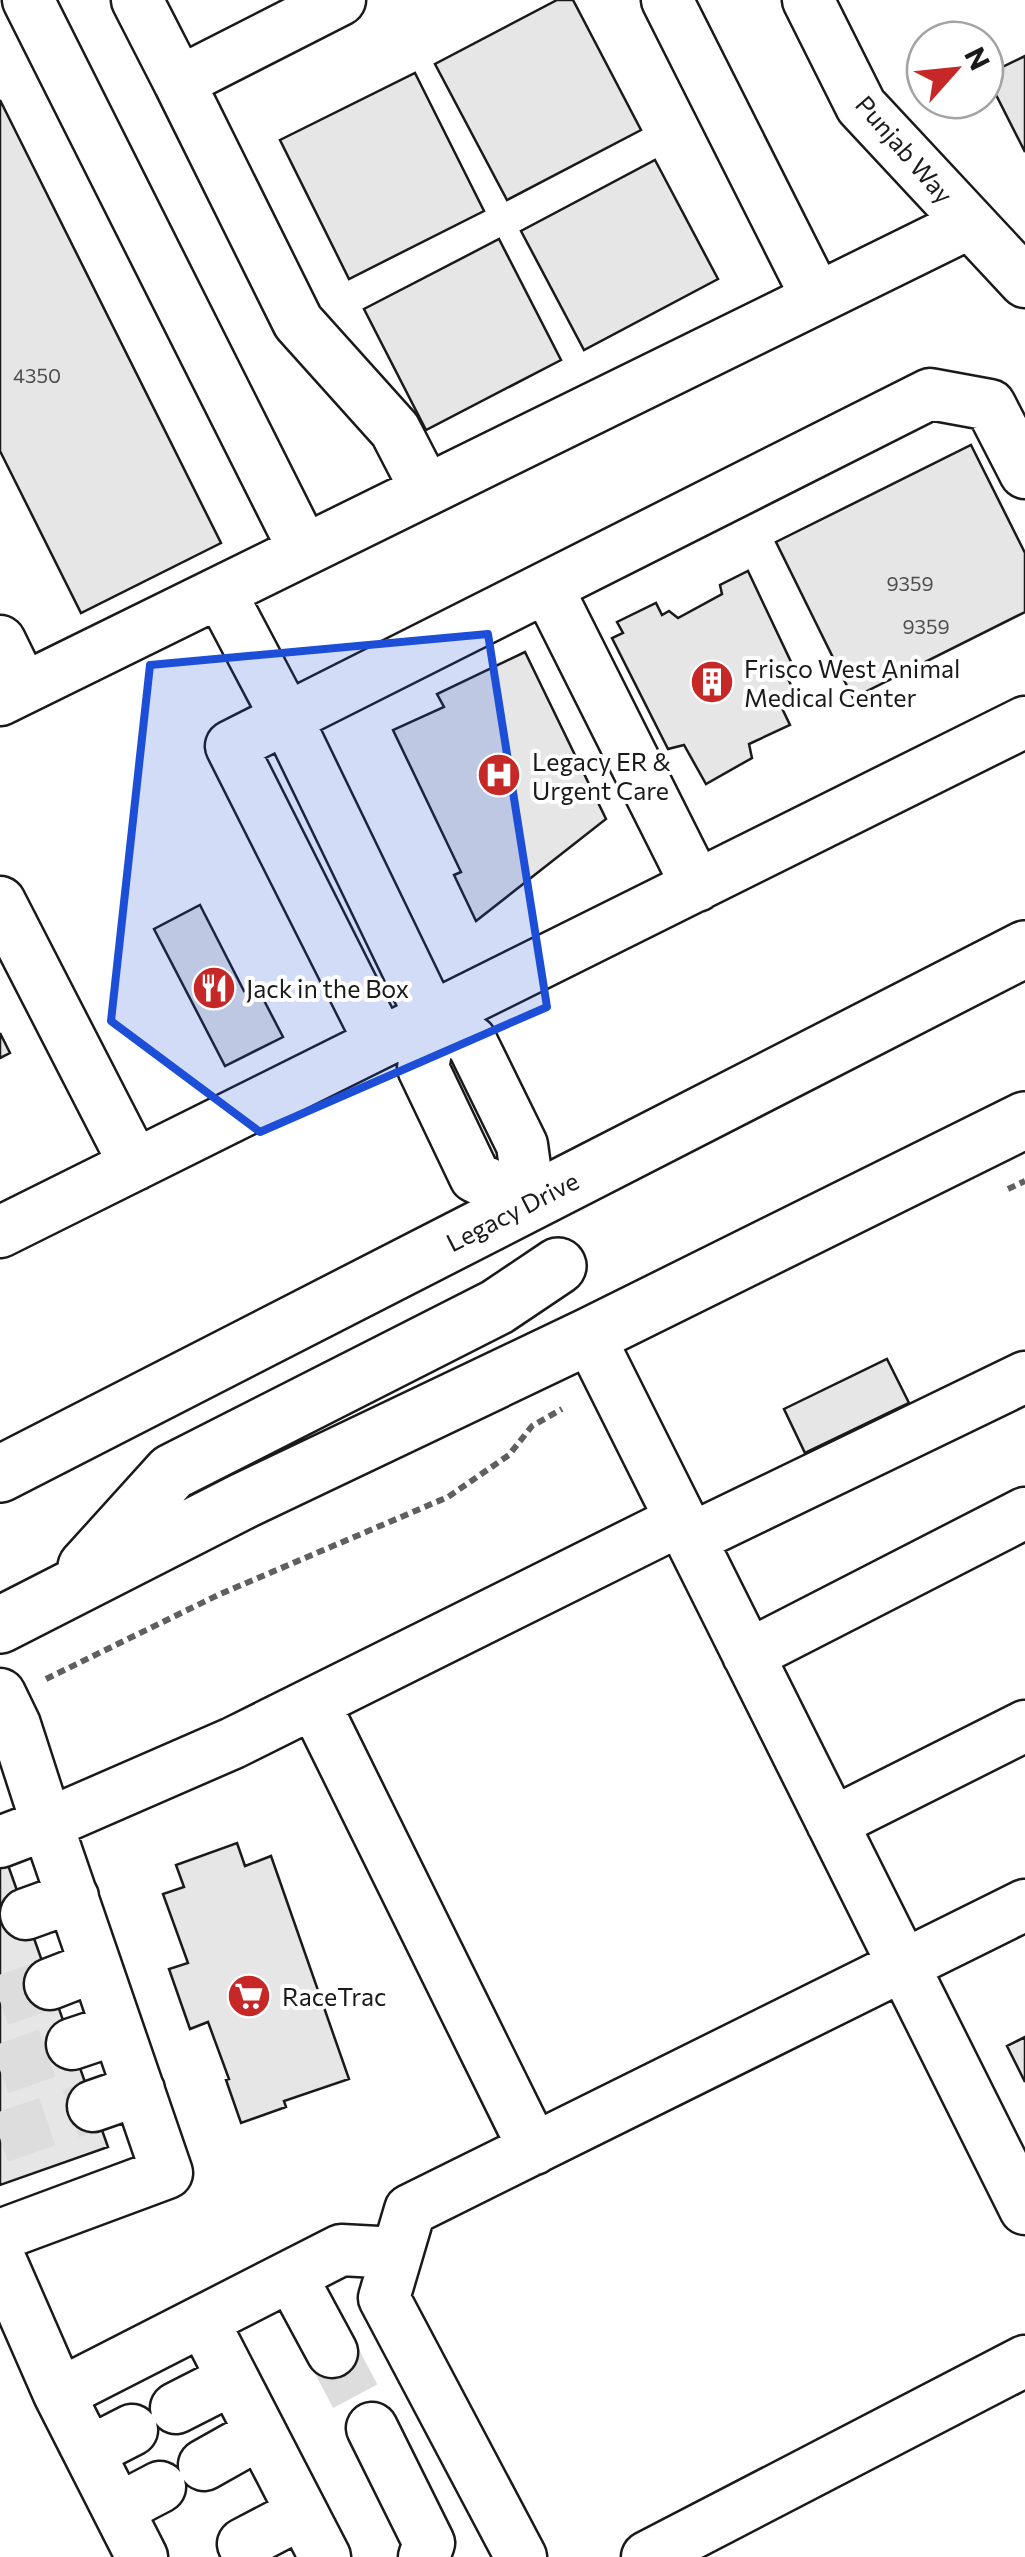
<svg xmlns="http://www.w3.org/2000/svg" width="1025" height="2557" font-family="Commissioner,sans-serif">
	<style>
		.building { fill: #e6e6e6; stroke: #1a1a1a; stroke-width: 2.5 }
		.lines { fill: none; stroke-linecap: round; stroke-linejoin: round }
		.minor-tunnel { stroke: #ddd; stroke-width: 50; stroke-dasharray: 50 25; stroke-linecap: butt }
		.minor-casing { stroke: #1a1a1a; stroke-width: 55 }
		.major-casing { stroke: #1a1a1a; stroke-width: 60 }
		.path { stroke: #5f5f5f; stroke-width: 6; stroke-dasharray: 8 5; stroke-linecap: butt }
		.minor { stroke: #fff; stroke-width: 50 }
		.major { stroke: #fff; stroke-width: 55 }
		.marked { fill: #1d4ed8; fill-opacity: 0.2; stroke: #1d4ed8; stroke-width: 8; stroke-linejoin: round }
		.labels { text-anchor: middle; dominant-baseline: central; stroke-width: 8; stroke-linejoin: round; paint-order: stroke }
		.number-label { font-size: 20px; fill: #4d4d4d }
		.street-label { font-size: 25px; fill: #1a1a1a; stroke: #fff }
		.poi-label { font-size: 25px; fill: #1a1a1a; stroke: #fff; text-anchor: start }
	</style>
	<rect width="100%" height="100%" fill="#fff"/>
	<!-- building -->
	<path class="building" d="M 557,0 L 573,0 L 641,130 L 507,200 L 435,64 Z
		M 1025,56 L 1025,152 L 986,75 Z
		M 415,73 L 484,211 L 349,279 L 280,140 Z
		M 0,100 L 221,543 L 81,613 L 0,451 Z
		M 655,160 L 718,279 L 584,350 L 521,231 Z
		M 499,239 L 561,360 L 426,430 L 364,309 Z
		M 971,445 L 1025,553 L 1025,612 L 853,698 L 776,542 Z
		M 748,571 L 792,664 L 783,668 L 796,696 L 780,704 L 790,725 L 749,744 L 752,758 L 706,784 L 684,745 L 668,749 L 612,638 L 623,633 L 617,622 L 656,603 L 662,615 L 669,611 L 678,618 L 722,594 L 720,585 Z
		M 525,652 L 606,819 L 476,921 L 454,875 L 461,872 L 393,730 L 444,707 L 437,694 Z
		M 200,905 L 244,991 L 256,985 L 283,1037 L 225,1066 L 154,929 Z
		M 0,1033 L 10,1053 L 0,1058 Z
		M 887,1359 L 909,1403 L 805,1453 L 784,1409 Z
		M 237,1843 L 245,1866 L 271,1856 L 349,2079 L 284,2101 L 286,2107 L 241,2123 L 226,2080 L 229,2079 L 208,2022 L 190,2029 L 169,1969 L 188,1963 L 163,1894 L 184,1887 L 176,1865 Z
		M 3,1851 L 108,2147 L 0,2185 L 0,1852 Z
		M 1025,2037 L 1025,2082 L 1007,2046 Z"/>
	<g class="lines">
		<!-- minor-tunnel -->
		<path class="minor-tunnel" d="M 0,2001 L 50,1984
			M 0,2070 L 72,2044
			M 0,2138 L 93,2106
			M 332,2352 L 372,2428"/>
		<!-- minor casing -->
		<g class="minor-casing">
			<path id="minor" d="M 28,0 L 304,550
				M 137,0 L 179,82
				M 340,0 L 179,82 L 298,322 L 395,430 L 426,490
				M 667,0 L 817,298
				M 808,0 L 861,106 L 1025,282
				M 547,587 L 697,886
				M 220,592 L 287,719 L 432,1019 L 471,1041 L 522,1145 L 530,1203
				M 0,641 L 23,688
				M 0,700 L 970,223
				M 0,902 L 135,1165
				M 432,1019 L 423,1068 L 475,1177 L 530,1203
				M 380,1042 L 231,746 L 930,394 L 990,405 L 1025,473
				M 0,1232 L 1025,722
				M 681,1520 L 1025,2209
				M 690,1539 L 1025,1377
				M 748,1655 L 1025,1513
				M 0,1694 L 15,1725 L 47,1824 L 0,1842
				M 314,1703 L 534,2149
				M 832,1823 L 1025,1726
				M 26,1914 L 73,1897
				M 50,1984 L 96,1966
				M 72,2044 L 117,2029
				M 93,2106 L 139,2090
				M 0,2235 L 167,2173 L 47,1824 L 233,1743 L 681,1520 L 589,1336
				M 0,2259 L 59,2394
				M 291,2276 L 332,2352
				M 203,2321 L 325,2557
				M 176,2408 L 233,2379
				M 372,2428 L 429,2543 L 424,2557
				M 89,2452 L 132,2430
				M 204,2465 L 261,2433
				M 118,2509 L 160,2487
				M 243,2544 L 302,2513
				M 142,2557 L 59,2394 L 341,2250 L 397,2253
				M 521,2557 L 384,2298 L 410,2210 L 1025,1905
				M 647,2557 L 1025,2361"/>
		</g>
		<!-- major casing -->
		<g class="major-casing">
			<path id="major" d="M 0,1474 L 1025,949
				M 86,1567 L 172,1472 L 497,1307 L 558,1266
				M 0,1625 L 245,1500 L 589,1336 L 1025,1120"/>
		</g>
		<!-- path -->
		<path class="path" d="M 1008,1189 L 1025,1181
			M 46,1679 L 218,1595 L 448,1497 L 509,1455 L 532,1426 L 562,1409"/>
		<!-- minor -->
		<use href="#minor" class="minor"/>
		<!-- major -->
		<use href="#major" class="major"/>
	</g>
	<!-- marked area -->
	<path class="marked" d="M 488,634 L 547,1007 L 260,1132 L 111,1021 L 150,665 Z"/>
	<!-- icons -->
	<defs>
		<g id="building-disc" transform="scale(2.25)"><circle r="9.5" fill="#c62828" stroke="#fff"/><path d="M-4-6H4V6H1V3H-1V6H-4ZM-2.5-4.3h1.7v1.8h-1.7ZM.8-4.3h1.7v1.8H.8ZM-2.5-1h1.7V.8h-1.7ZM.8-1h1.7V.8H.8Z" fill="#fff"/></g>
		<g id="hospital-disc" transform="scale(2.25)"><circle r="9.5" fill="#c62828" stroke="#fff"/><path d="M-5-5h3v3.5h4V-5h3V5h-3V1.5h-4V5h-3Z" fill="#fff"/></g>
		<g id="restaurant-disc" transform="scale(2.25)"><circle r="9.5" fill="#c62828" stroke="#fff"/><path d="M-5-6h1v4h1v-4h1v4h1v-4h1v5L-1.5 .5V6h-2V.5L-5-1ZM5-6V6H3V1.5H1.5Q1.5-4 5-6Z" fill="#fff"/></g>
		<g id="supermarket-disc" transform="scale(2.25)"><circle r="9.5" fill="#c62828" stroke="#fff"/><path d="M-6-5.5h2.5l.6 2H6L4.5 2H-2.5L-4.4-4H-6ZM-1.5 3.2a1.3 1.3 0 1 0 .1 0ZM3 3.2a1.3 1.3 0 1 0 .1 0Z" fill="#fff"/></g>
	</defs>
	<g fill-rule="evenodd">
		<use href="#building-disc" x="712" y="682"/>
		<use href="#hospital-disc" x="499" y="775"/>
		<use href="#restaurant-disc" x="214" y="988"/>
		<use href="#supermarket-disc" x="249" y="1996"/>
	</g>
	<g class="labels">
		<!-- number labels -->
		<g class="number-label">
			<text x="37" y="375">4350</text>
			<text x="910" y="583">9359</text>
			<text x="926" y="626">9359</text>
		</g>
		<!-- street labels -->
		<g class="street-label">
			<text transform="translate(905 149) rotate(49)">Punjab Way</text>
			<text transform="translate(512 1211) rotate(-27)">Legacy Drive</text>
		</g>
		<!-- poi labels -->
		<g class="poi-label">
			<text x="744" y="668">Frisco West Animal<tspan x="744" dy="29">Medical Center</tspan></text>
			<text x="532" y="761">Legacy ER &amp;<tspan x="532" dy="29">Urgent Care</tspan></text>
			<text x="246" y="988">Jack in the Box</text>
			<text x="282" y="1996">RaceTrac</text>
		</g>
	</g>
	<!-- north arrow -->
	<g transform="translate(955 70) rotate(63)"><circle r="48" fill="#ffffff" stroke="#a3a3a3" stroke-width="2.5"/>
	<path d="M0-8L18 38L0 25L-18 38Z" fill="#c62828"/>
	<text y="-15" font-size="28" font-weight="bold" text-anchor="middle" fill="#1a1a1a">N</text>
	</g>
</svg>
